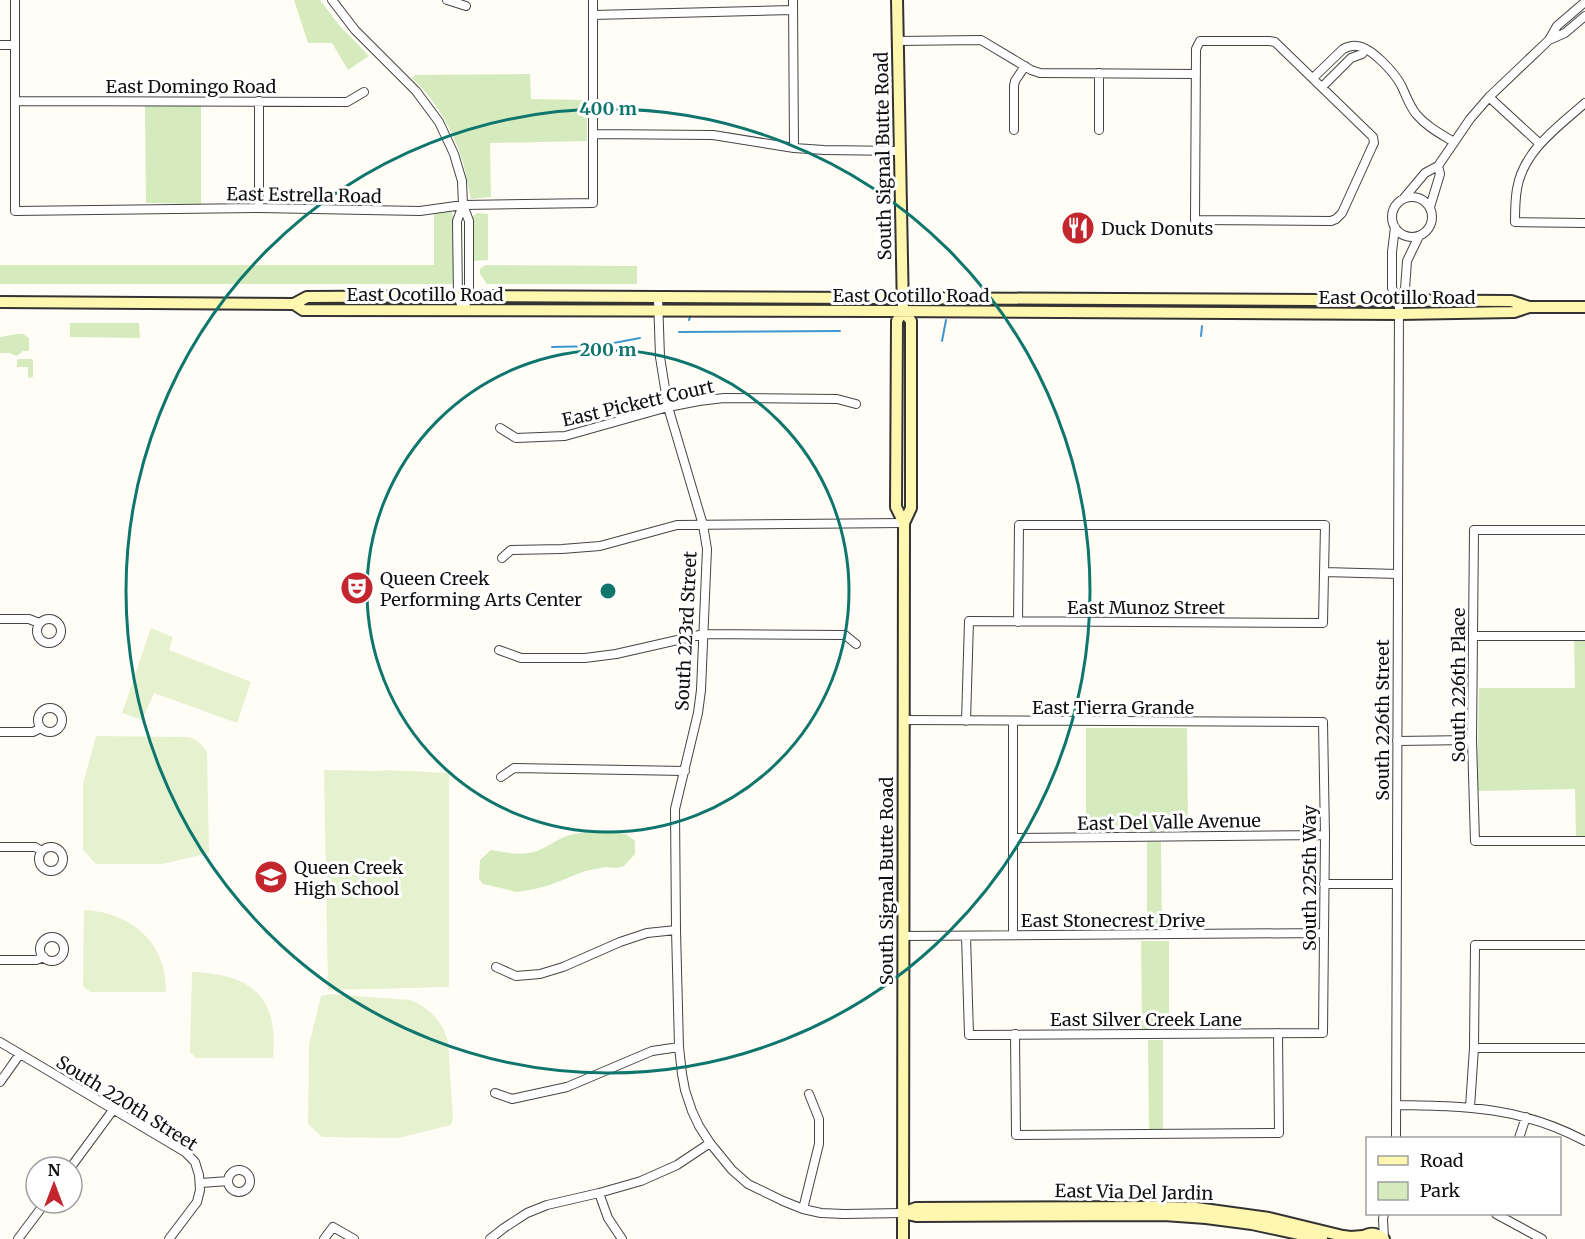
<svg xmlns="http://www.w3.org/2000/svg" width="1585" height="1239" font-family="Merriweather,serif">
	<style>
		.green { fill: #d5ebbd }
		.pitch { fill: #e6f2cf }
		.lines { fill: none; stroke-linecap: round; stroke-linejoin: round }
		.stream { stroke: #3f96cf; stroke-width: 2 }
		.street-casing { stroke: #444; stroke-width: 10 }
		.secondary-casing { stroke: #333; stroke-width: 14 }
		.street { stroke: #fff; stroke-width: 8 }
		.secondary { stroke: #fff6b0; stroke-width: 10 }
		.ring { fill: none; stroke: #0f766e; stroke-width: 3 }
		.labels { text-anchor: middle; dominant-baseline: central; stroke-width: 6; stroke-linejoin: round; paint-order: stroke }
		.street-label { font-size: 18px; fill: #111; stroke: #fff }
		.poi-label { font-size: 18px; fill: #111; stroke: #fff; text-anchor: start }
		.centre { fill: #0f766e; stroke: #fff; stroke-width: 3 }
		.ring-label { font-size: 18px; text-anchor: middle; font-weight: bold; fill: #0f766e; stroke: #fff; stroke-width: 6; stroke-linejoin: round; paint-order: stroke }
	</style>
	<rect width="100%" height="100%" fill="#fffdf5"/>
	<path class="green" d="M 294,0 L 320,0 L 339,25 L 369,56 L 348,70 L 332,43 L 308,43 Z
		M 530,74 L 531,99 L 587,100 L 587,141 L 490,143 L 491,197 L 471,199 C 468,186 466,174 463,162 C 453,131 436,100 412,78 L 415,75 Z
		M 201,105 L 201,204 L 146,203 L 145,106 Z
		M 451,212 L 454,217 L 453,284 L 0,284 L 0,265 L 434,265 L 434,214 Z
		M 478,213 L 488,214 L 488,260 L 471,261 L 471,217 Z
		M 485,265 L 637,266 L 637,284 L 487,284 L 480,274 L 480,269 Z
		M 70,323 L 139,323 L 140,338 L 70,337 Z
		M 17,334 L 23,334 L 29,338 L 29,351 L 23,351 L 17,356 L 10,353 L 0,353 L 0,337 Z
		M 19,359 L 32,359 L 33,361 L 33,377 L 28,378 L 28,367 L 17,367 L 17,360 Z
		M 1574,641 L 1585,641 L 1585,836 L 1576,836 L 1575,789 L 1477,791 L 1479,688 L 1575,688 Z
		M 1086,728 L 1187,728 L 1188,831 L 1086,831 Z
		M 598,831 L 626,834 L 635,841 L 635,854 L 624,866 L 617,868 L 606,867 L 585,871 L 550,885 L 535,889 L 517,892 L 483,884 L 479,879 L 480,860 L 491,850 C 504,852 516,855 529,853 C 541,851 550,844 560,839 C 572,833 585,832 598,831 Z
		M 1147,842 L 1161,842 L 1162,931 L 1147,930 Z
		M 1141,941 L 1169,941 L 1169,1030 L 1142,1030 Z
		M 1148,1040 L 1163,1040 L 1163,1129 L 1149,1129 Z"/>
	<path class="pitch" d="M 151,628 L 173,637 L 169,650 L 251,682 L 237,723 L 154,693 L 142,720 L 122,713 Z
		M 96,736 L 189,737 C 198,740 202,744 207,752 L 209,853 L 162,864 L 96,864 L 83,850 L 83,784 Z
		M 324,770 L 379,771 L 386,770 L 449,773 L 449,987 L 328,990 Z
		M 84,910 C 132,912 167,944 166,992 L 90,992 L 83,986 Z
		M 192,972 C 251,974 279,996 273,1058 L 196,1058 L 190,1052 Z
		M 329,994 L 410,1000 C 429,1007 442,1021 448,1041 L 453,1119 L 451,1125 L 398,1138 L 322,1137 L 308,1124 L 309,1045 L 321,996 Z"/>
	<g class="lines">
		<path class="stream" d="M 689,320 L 690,317
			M 679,332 L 840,331
			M 1201,336 L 1202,326
			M 942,341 L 946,320
			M 552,347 L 598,346 L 640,338"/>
		<g class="street-casing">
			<path id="street" d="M 15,0 L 15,211 L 259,208 L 420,211 L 463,205 L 593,203 L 593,0
				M 332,0 L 355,30 L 416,91 L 439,122 L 454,154 L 462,181 L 463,205 L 469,221 L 469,296 L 463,310
				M 447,0 L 466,6
				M 793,0 L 794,148
				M 593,15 L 793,10
				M 1549,40 L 1565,33 L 1585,16
				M 898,41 L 981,40 L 1031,70 L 1040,73 L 1196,74
				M 1200,41 L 1269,41 L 1275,42 L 1373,137 L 1374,143 L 1372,147 L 1342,213 L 1336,219 L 1331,221 L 1195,220 L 1196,49 Z
				M 0,45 L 15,45
				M 1313,78 L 1343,49 C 1347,47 1352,45 1357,46 C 1371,47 1394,72 1401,85 C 1406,95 1409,105 1416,114 C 1427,127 1441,134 1454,142
				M 1322,87 L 1351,58 L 1362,54 L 1365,50
				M 1489,97 L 1540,144
				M 15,101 L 347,102 L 364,92
				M 1585,103 C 1558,127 1523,151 1517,189 C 1515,200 1515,211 1515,222 L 1585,223
				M 1014,130 L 1014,86 L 1015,81 L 1025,66
				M 1099,130 L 1099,73
				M 593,134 L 713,135 L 794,148 L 824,150 L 900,151
				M1392 217a20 20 0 1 1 40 0a20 20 0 1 1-40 0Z
				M 1404,198 L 1425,173 L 1438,166 L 1470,119 L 1489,97 L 1549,40 L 1557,26 L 1585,2
				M 463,205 L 457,221 L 458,296 L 463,310
				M 1430,207 L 1440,174 L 1438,166
				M 259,208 L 259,101
				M 1395,227 L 1392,252 L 1392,288 L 1399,301
				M 658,298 L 660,357 L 668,407 L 703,525 L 707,549 L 701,690 L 698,713 L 675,809 L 676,930 L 679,1047 L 682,1074 L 685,1090 L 692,1111 L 699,1126 L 710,1143 L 732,1170 L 748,1184 L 783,1201 L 803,1209 L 821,1213 L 844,1214 L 903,1213
				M 500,428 L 516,438 L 565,436 L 668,407 L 699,401 L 724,398 L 837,399 L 856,404
				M 1585,530 L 1474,530 L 1472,740 L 1475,841 L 1585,841
				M 502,558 L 511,550 L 562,549 L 600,546 L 677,525 L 904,523
				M 1324,572 L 1398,574
				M37 631a12 12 0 1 1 24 0a12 12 0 1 1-24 0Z
				M 0,619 L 29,619 L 39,623
				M 1473,636 L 1585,636
				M 499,650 L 521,658 L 585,658 L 616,654 L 704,634 L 845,635 L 856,644
				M38 720a12 12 0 1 1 24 0a12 12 0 1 1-24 0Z
				M 903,720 L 1323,722 L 1325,835 L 1323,1033 L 969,1035 L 966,936
				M 966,721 L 969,621 C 1087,622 1205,623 1323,623 L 1325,525 L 1019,525 L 1018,622
				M 1013,722 L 1013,935
				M 0,732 L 33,732 L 41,728
				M 1397,741 L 1472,740
				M 501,777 L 514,768 L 685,771
				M 1013,838 L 1325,835
				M 0,847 L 35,847 L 42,851
				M39 859a12 12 0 1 1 24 0a12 12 0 1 1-24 0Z
				M 1324,884 L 1397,884
				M 903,936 L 1324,933
				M40 949a12 12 0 1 1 24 0a12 12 0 1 1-24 0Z
				M 0,960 L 36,960 L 44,957
				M 496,967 L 516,976 L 540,974 L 563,967 L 620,942 L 647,933 L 676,930
				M 1015,1034 L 1016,1135 L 1279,1133 L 1278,1033
				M 0,1042 L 185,1152 L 195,1162 L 199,1175 L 200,1190 L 197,1202 L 169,1239
				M 1474,1048 L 1585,1048
				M 0,1082 L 20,1054
				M 495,1093 L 512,1099 L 567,1087 L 652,1051 L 679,1047
				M 1397,1105 C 1467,1106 1521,1107 1585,1141
				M 1470,1107 L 1474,1048 L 1475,945 L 1585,945
				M 1396,1138 L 1399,301 L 1405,289 L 1407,261 L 1419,236
				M 1519,1138 L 1526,1117
				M 71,1167 L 113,1110
				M228 1181a11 11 0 1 1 22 0a11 11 0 1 1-22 0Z
				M 201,1183 L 228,1181
				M 599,1193 L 608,1218 L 622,1239
				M 803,1209 L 819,1144 L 819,1119 L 809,1094
				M 1496,1214 L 1542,1239
				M 18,1239 L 45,1203
				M 324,1239 L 333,1227 L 354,1239
				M 490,1239 L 504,1228 L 527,1213 L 547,1205 L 599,1193 L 641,1181 L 677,1165 L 710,1143
				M 1384,1239 L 1383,1219 L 1384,1214"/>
		</g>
		<g class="secondary-casing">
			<path id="secondary" d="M 897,0 L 903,311 L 897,321 L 896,507 L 904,523
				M 0,302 L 294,304 L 307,297 L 469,296 L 1511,301 L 1529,307
				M 294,304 L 303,310 L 887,311 L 1399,314 L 1514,312 L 1529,307 L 1585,307
				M 903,311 L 911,321 L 911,508 L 904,523 L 903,1239
				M 903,1213 L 916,1208 L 1156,1207 L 1196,1208 L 1269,1218 L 1343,1236 L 1351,1237 L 1363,1236
				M 903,1213 L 916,1216 L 1164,1215 L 1206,1218 L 1252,1224 L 1322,1239
				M 1360,1239 C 1368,1232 1376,1232 1384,1239"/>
		</g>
		<use href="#street" class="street"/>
		<use href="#secondary" class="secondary"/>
	</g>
	<g class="ring">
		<circle cx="608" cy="591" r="241"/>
		<circle cx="608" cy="591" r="482"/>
	</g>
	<defs>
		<g id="restaurant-disc" transform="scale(1.725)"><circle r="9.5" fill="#c4262e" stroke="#fff"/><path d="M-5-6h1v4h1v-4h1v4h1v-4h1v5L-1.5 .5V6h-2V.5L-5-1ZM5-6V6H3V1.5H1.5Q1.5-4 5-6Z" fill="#fff"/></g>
		<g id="theatre-disc" transform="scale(1.725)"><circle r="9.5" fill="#c4262e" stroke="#fff"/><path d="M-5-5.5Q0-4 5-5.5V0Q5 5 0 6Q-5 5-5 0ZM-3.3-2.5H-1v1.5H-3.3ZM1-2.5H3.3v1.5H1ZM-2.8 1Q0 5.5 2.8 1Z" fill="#fff"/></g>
		<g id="school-disc" transform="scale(1.725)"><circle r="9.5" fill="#c4262e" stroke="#fff"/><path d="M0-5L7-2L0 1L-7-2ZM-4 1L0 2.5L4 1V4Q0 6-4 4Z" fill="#fff"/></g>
	</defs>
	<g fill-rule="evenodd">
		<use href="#restaurant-disc" x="1078" y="228"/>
		<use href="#theatre-disc" x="357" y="588"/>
		<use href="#school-disc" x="271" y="877"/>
	</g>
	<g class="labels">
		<g class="street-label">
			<text x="191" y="86">East Domingo Road</text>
			<text transform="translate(883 156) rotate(-91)">South Signal Butte Road</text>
			<text transform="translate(304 195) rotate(1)">East Estrella Road</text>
			<text x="425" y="294">East Ocotillo Road</text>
			<text x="911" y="295">East Ocotillo Road</text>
			<text x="1397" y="297">East Ocotillo Road</text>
			<text transform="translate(638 403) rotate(-13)">East Pickett Court</text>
			<text x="1146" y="607">East Munoz Street</text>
			<text transform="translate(686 631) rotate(-87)">South 223rd Street</text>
			<text transform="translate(1458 685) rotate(-90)">South 226th Place</text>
			<text x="1113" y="707">East Tierra Grande</text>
			<text transform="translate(1382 720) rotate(-90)">South 226th Street</text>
			<text transform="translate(1169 822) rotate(-1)">East Del Valle Avenue</text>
			<text transform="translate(1309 878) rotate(-90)">South 225th Way</text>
			<text transform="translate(886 881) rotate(-90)">South Signal Butte Road</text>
			<text x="1113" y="920">East Stonecrest Drive</text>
			<text x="1146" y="1019">East Silver Creek Lane</text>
			<text transform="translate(127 1103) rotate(32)">South 220th Street</text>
			<text transform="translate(1134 1192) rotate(1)">East Via Del Jardin</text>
		</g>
		<g class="poi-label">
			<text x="1101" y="228">Duck Donuts</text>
			<text x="380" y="578">Queen Creek<tspan x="380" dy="21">Performing Arts Center</tspan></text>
			<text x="294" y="867">Queen Creek<tspan x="294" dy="21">High School</tspan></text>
		</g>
	</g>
	<circle cx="608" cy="591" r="9" class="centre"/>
	<g class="ring-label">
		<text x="608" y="115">400 m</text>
		<text x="608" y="356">200 m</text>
	</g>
	<rect x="1366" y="1137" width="195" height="78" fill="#ffffff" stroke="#a0a0a0" stroke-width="1.5"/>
	<rect x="1378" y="1156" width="30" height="9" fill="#fff6b0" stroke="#a0a0a0" stroke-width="1.5"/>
	<text x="1420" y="1167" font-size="18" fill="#111111">Road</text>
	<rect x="1378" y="1182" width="30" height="18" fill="#d5ebbd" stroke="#a0a0a0" stroke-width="1.5"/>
	<text x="1420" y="1197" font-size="18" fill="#111111">Park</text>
	<g transform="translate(54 1185)"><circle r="28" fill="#ffffff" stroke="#a0a0a0" stroke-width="1.5"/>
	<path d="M0-4.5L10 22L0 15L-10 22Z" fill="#c4262e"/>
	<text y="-9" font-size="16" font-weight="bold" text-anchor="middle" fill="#111111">N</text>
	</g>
</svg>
